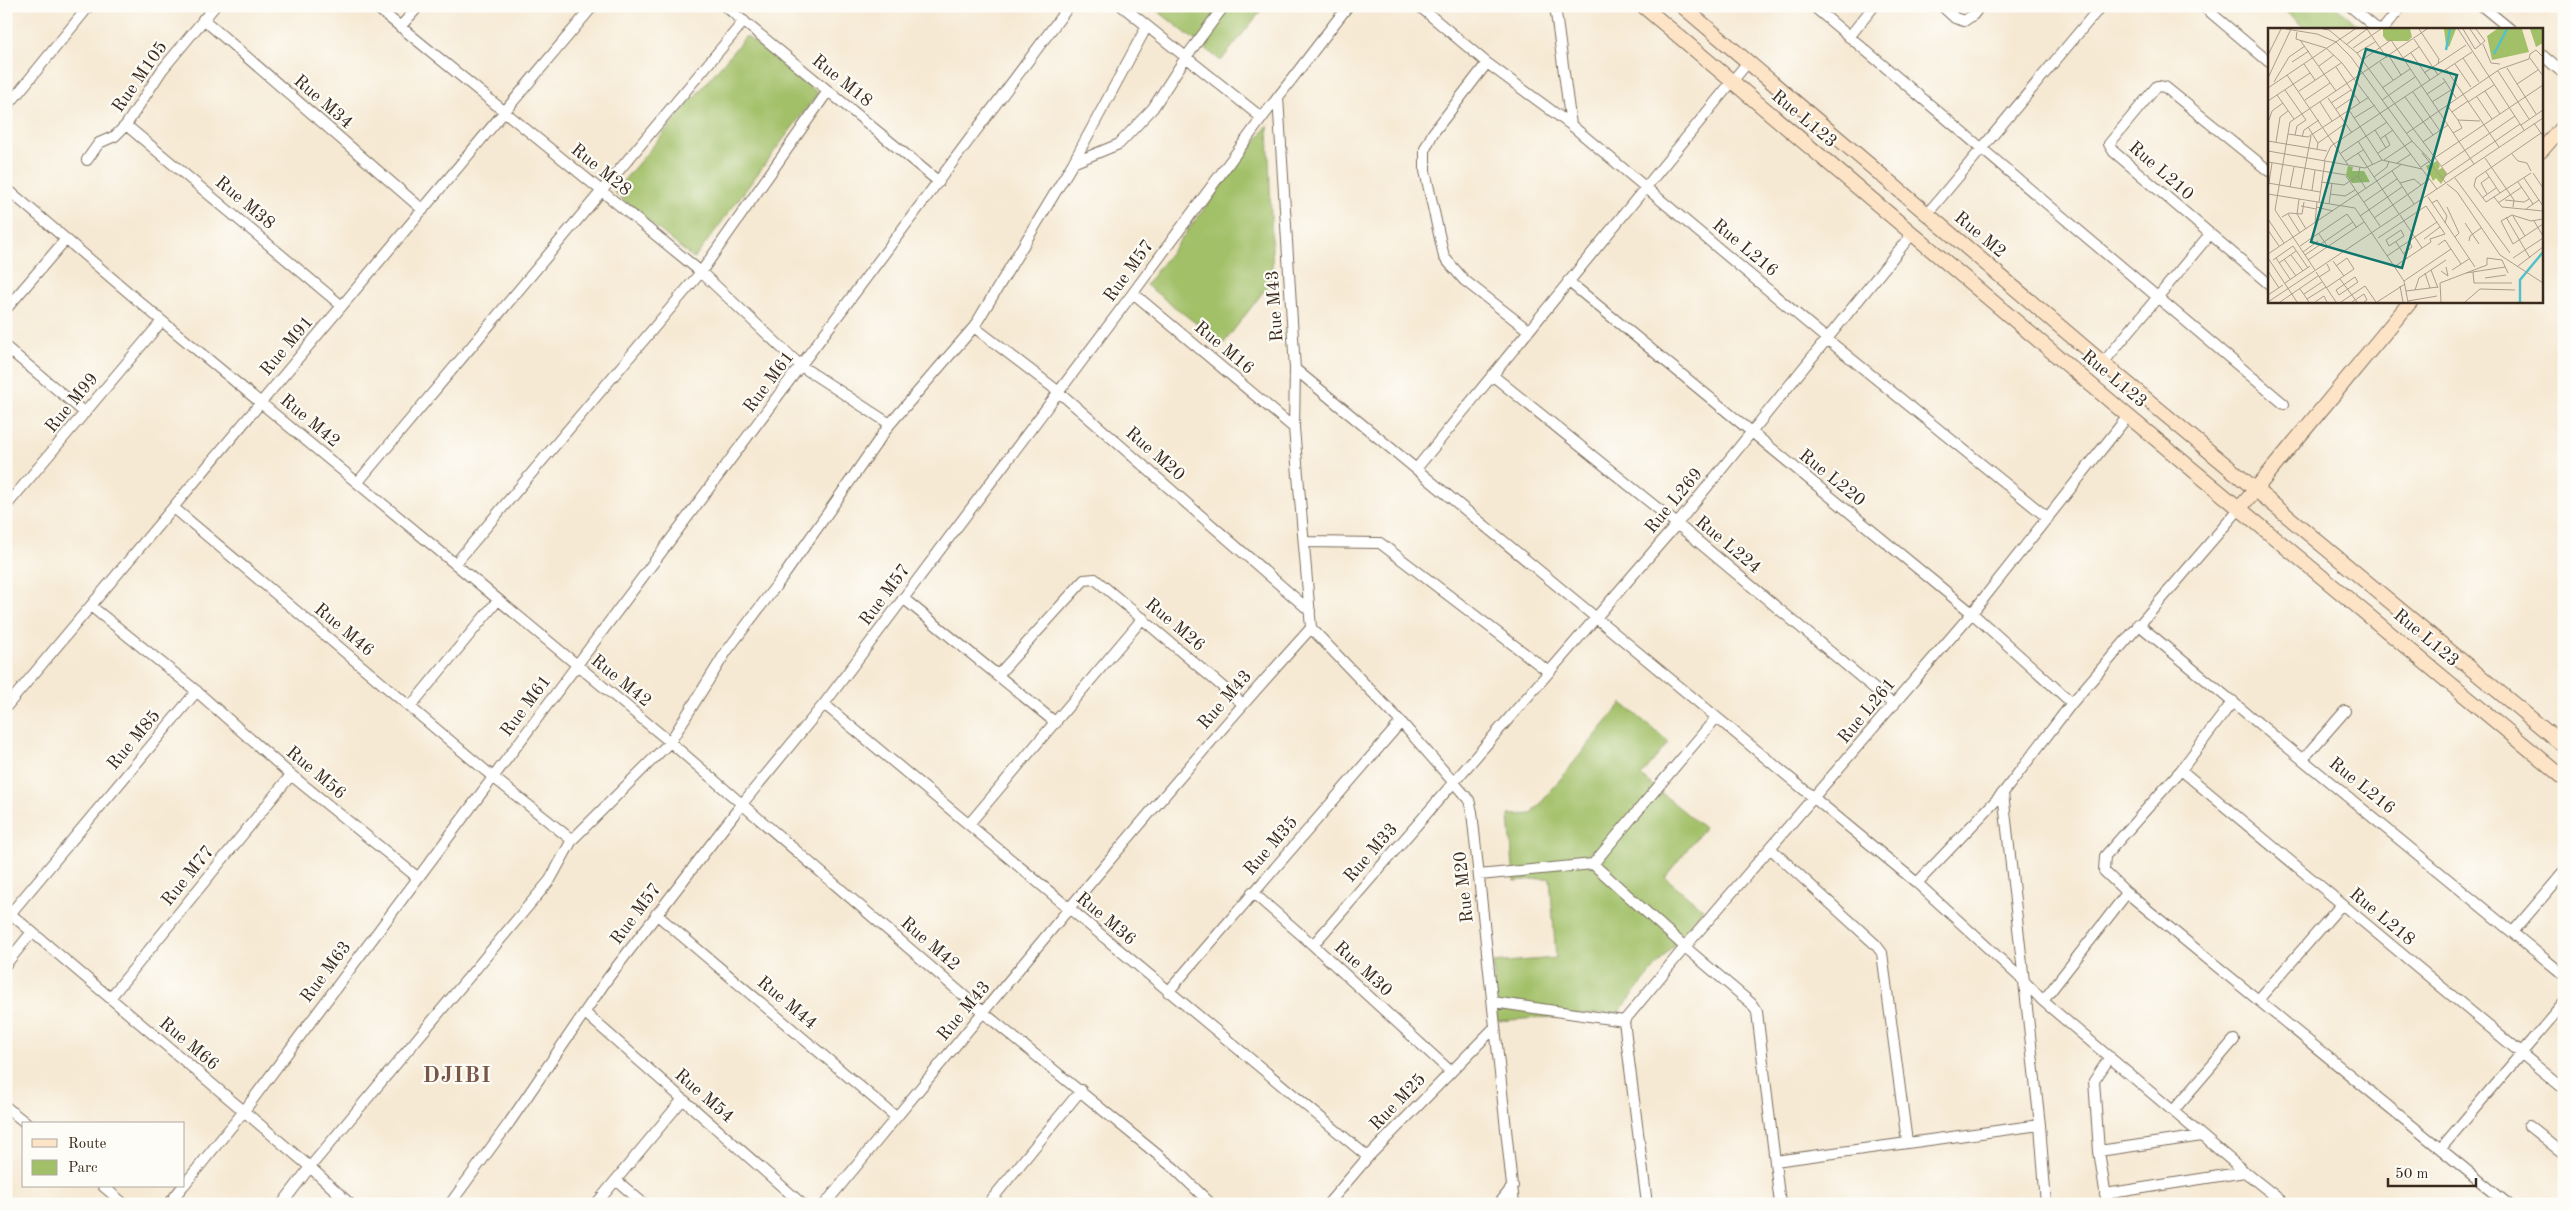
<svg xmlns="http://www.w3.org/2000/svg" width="2570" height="1210" font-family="'Old Standard TT',serif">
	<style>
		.green { fill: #a2c067; stroke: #6e7542 }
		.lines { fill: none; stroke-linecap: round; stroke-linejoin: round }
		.street-casing { stroke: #7c6d5d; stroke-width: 12 }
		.secondary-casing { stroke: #7c6d5d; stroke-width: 16 }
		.street { stroke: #fff; stroke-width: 10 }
		.secondary { stroke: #fee4c6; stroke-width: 14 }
		.labels { text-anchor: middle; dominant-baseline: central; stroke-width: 4.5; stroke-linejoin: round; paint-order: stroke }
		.street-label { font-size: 18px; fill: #3b2a1e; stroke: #fdfcf7 }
		.district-label { font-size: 22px; font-weight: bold; letter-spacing: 1px; fill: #785746; stroke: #fdfcf7 }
		.inset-river { fill: none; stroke: #53c1ca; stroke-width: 2.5 }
		.inset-road { fill: none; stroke: #ab9d8b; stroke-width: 1 }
		.view { fill: #0f766e; fill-opacity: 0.15; stroke: #0f766e; stroke-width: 2.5 }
		.inset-edge { fill: none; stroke: #3b2a1e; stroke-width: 2.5 }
	</style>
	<rect width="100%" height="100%" fill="#fdfcf7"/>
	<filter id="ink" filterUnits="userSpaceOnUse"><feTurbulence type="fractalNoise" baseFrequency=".02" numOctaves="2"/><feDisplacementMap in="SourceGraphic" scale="10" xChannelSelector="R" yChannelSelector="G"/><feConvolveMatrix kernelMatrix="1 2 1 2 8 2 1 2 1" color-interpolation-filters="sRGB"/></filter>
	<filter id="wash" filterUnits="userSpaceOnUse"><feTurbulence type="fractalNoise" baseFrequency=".0096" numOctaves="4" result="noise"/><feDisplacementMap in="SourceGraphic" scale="20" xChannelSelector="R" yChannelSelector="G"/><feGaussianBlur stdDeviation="1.12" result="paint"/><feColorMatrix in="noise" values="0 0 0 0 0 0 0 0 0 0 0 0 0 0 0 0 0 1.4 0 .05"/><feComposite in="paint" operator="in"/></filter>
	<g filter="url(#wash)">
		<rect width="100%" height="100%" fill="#f6e9d3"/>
		<path class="green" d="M 1155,6 L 1265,6 L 1221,61 L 1154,8 Z
			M 2289,6 L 2336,6 L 2361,28 L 2306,29 L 2285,11 Z
			M 746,36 L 818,93 L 694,259 L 614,192 Z
			M 1268,125 L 1273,279 L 1223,344 L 1146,285 Z
			M 1622,703 L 1669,742 L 1641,776 L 1704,828 L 1665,877 L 1703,909 L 1619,1012 L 1497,1021 L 1493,963 L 1556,958 L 1550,878 L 1514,881 L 1509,815 L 1532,814 Z"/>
	</g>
	<g filter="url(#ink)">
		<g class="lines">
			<g class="street-casing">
				<path id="street" d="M 375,6 L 701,272 L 801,366 L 890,424
					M 725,6 L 939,182
					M 1122,6 L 1262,118
					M 1419,6 L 1487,63 L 1571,125 L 1828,340 L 2048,518
					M 1555,6 L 1571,125
					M 1813,6 L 2284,404
					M 1942,6 L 1955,18 L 1964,21 L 1973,15 L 1980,6
					M 2203,6 L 2269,62
					M 2350,6 L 2377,29
					M 2482,6 L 2510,29
					M 203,19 L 423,210
					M 400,27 L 419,6
					M 2383,29 L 2402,6
					M 1849,37 L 1874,6
					M 2541,54 L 2564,74
					M 1487,63 L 1433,133 L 1425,149 L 1425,171 L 1444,257 L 1464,280 L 1528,330
					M 6,108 L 89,6
					M 126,125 L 342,306
					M 87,160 L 99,143 L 115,136 L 126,125 L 162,70 L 215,6
					M 1073,163 L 1119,144 L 1153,108 L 1186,57 L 1224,6
					M 2269,171 L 2165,87 L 2157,86 L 2109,144 L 2114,152 L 2269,284
					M 6,188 L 162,321 L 670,742 L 984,1013 L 1175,1169 L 1211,1204
					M 1927,214 L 2101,6
					M 1568,281 L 1972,613 L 2072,703
					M 1133,293 L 1294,428
					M 6,309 L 66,239
					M 974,327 L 1059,392 L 1310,611
					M 6,347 L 85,413
					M 2103,363 L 2210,234
					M 1295,369 L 1917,883 L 2023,980 L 2043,1001 L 2245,1172 L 2285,1204
					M 1492,375 L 1677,524 L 1894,705
					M 1416,469 L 1748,62
					M 358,482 L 744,21
					M 6,506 L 162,321
					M 174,508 L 493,777 L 572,840
					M 1305,542 L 1380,543 L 1549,672
					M 455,564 L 701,272 L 828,91
					M 903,598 L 1056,723
					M 92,607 L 194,689 L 291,775 L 417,877
					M 2138,624 L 2564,975
					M 1311,628 L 1401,722 L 1469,800 L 1472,812 L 1514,1204
					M 997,676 L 1084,580 L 1095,579 L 1243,704
					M 2233,701 L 2181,770 L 2105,856 L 2104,871 L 2127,893 L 2508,1204
					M 824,704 L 1368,1157
					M 6,707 L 593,6
					M 410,707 L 498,600
					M 2303,759 L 2345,711
					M 2181,770 L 2564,1089
					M 969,824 L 1143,618
					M 1771,849 L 1876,945 L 1882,953 L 1907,1142
					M 1593,864 L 1716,718
					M 1479,875 L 1593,864 L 1685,947 L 1751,1003 L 1757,1012 L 1780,1204
					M 1917,883 L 2003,793
					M 1252,892 L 1313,945 L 1450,1071
					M 6,910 L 310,1167 L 350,1204
					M 10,914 L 197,691
					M 656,914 L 896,1117
					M 2513,932 L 2564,872
					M 1313,945 L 1677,524 L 1912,234
					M 6,964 L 32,932
					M 1168,992 L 1401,722
					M 110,998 L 291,775
					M 2258,1000 L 2342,904
					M 2043,1001 L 2127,893
					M 1493,1002 L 1624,1021
					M 585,1013 L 802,1204
					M 1624,1021 L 1685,947 L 1972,613 L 2128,416
					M 1624,1021 L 1647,1204
					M 6,1107 L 27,1124
					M 2173,1111 L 2234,1040
					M 2529,1126 L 2564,1154
					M 2442,1147 L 2564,1003
					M 2099,1151 L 2202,1136
					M 1775,1161 L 2040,1125
					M 616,1180 L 644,1204
					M 184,1185 L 244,1111 L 1069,6
					M 103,1186 L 124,1204
					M 2105,1194 L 2245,1172
					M 169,1204 L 183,1186
					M 282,1204 L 310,1167 L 550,880 L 572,840 L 670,742 L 726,652 L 785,574 L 890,424 L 974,327 L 1073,163 L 1147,26
					M 450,1204 L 509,1123 L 608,978 L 742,804 L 824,704 L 1133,293 L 1262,118 L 1348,6
					M 596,1204 L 683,1099
					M 825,1204 C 985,1010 1143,815 1311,628 L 1294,428 L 1295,369 L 1278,97
					M 988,1204 L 1081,1090
					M 1328,1204 L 1368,1157 L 1495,1027
					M 1499,1204 L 1513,1186
					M 2046,1204 L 2040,1125 L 2003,793 L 2072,703 L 2240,508
					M 2107,1204 L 2099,1151 L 2094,1081 L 2110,1057"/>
			</g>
			<g class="secondary-casing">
				<path id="secondary" d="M 1643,6 L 2128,416 L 2564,778
					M 1682,6 L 2103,363 L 2564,746
					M 2541,151 L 2564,125
					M 2240,508 L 2411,301"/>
			</g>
			<use href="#street" class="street"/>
			<use href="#secondary" class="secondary"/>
		</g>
	</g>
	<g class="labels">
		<g class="street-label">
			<text transform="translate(140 77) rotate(-55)">Rue M105</text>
			<text transform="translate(842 81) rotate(39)">Rue M18</text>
			<text transform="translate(323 102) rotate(41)">Rue M34</text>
			<text transform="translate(1804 119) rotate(40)">Rue L123</text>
			<text transform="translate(601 170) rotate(39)">Rue M28</text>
			<text transform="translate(2161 171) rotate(41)">Rue L210</text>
			<text transform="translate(245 203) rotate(40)">Rue M38</text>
			<text transform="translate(1980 235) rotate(40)">Rue M2</text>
			<text transform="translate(1745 248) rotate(40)">Rue L216</text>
			<text transform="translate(1129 271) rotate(-54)">Rue M57</text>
			<text transform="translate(1275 306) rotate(-94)">Rue M43</text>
			<text transform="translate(287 346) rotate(-50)">Rue M91</text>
			<text transform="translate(1224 348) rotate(40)">Rue M16</text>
			<text transform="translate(2114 379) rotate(40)">Rue L123</text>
			<text transform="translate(769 382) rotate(-53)">Rue M61</text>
			<text transform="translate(72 403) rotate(-50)">Rue M99</text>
			<text transform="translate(310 421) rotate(40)">Rue M42</text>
			<text transform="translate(1155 454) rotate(41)">Rue M20</text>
			<text transform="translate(1832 478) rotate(39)">Rue L220</text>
			<text transform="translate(1674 501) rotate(-50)">Rue L269</text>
			<text transform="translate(1728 545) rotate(40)">Rue L224</text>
			<text transform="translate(885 595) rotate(-53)">Rue M57</text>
			<text transform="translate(1175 625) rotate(40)">Rue M26</text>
			<text transform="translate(344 630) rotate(40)">Rue M46</text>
			<text transform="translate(2426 638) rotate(40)">Rue L123</text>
			<text transform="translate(621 681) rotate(39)">Rue M42</text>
			<text transform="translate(1225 700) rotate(-49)">Rue M43</text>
			<text transform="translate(526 706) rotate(-53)">Rue M61</text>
			<text transform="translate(1867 711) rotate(-50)">Rue L261</text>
			<text transform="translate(134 740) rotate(-50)">Rue M85</text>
			<text transform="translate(316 773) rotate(40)">Rue M56</text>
			<text transform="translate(2362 786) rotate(39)">Rue L216</text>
			<text transform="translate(1271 846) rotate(-49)">Rue M35</text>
			<text transform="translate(1371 853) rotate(-49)">Rue M33</text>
			<text transform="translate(188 876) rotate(-51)">Rue M77</text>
			<text transform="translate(1464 887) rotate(-96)">Rue M20</text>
			<text transform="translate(636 914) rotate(-53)">Rue M57</text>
			<text transform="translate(2382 917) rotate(40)">Rue L218</text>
			<text transform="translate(1106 919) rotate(40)">Rue M36</text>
			<text transform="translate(930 944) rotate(41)">Rue M42</text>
			<text transform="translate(1363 969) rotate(43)">Rue M30</text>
			<text transform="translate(326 972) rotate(-53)">Rue M63</text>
			<text transform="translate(787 1003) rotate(40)">Rue M44</text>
			<text transform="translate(964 1011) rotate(-50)">Rue M43</text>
			<text transform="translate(189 1044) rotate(40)">Rue M66</text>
			<text transform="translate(704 1096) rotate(41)">Rue M54</text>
			<text transform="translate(1398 1102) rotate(-46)">Rue M25</text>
		</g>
		<g class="district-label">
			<text x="457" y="1076">DJIBI</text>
		</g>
	</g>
	<g transform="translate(2268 28)">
		<rect width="275" height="275" fill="#f6e9d3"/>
		<path d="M 142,1 L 144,9 L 140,13 L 119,13 L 115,8 L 115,1 ZM 176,1 L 188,1 L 181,19 L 178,17 ZM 229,1 L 254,1 L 261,24 L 224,32 L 219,8 ZM 262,1 L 275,1 L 275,15 L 268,19 ZM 169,133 L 172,138 L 170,142 L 174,140 L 179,146 L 173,156 L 168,150 L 165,153 L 158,138 ZM 80,138 L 85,139 L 84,143 L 96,143 L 102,154 L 84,155 L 78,147 Z" fill="#a2c067"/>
		<path class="inset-river" d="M 178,22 L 182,1M 226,26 L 239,1M 252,274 L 252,252 L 275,224"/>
		<path class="inset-road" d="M 18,1 L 49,6 L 68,14 L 83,29 L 144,113 L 163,133M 55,1 L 61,2 L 89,25 L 179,146M 99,1 L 119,30M 151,1 L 171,31 L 170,36M 190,1 L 256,102M 195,1 L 207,21 L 217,13 L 208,1M 202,1 L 213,17M 29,4 L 28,11 L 58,20 L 74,35 L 169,161M 146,11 L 170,47M 32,12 L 68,63M 79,16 L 99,1M 215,16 L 223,35 L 232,36M 85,20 L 113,1M 89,25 L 107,14M 143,25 L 162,52M 0,27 L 13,1M 121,28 L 133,47M 135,30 L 151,19M 195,30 L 211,54M 262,30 L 275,48M 94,32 L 123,12 L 206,136M 24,34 L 41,23M 112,34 L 125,52M 36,36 L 47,52M 187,36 L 203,59M 51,38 L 66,27M 68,39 L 92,75M 239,40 L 268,86M 178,41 L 231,119M 230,43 L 261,91M 156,45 L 198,17M 19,47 L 80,137M 0,50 L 23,1M 175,50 L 188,70M 6,54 L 21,29 L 37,18M 249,56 L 270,42M 0,60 L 87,1M 114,60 L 142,41M 17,62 L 38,92 L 29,98 L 27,107M 31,63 L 73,35M 217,63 L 232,86M 145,64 L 172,103M 159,66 L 177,54M 9,67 L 26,91M 137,69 L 165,107M 209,69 L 224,91M 60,70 L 84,105M 37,72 L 62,55M 114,72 L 147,49M 0,73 L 42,45M 52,74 L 64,93M 164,74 L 183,62M 200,74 L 226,57M 63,75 L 83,62M 179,77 L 184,84 L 200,73M 68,81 L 87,68M 81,82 L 114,132 L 154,141M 184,84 L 190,92 L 212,93M 86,90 L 107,77M 1,92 L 4,83 L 15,75M 266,95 L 275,108M 253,97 L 275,82M 40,99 L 50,115M 107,102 L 118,120M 139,105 L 232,41 L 261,31 L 262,26 L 268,22 L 275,29M 185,105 L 194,100 L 190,92M 20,106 L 40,109 L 101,69M 34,109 L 36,102 L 51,92M 112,111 L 125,102M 0,113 L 59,123M 90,113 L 105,137M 8,114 L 12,89 L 20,83M 155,114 L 180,97M 49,121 L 50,115 L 78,95M 0,123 L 97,140 L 114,132M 73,125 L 119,94M 90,125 L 131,186M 110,125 L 122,117 L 117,107M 154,125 L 178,155M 244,126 L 250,133 L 259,135 L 263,143M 217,130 L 246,172 L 245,179M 116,132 L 144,113M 56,133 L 63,118 L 204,24M 78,133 L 95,122M 0,134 L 78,147M 129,135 L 143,126M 174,138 L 247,88M 153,139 L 275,57M 124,143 L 146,176M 218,144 L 232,165M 263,145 L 218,174 L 206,158 L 208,150 L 273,105M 265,145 L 275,160M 78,148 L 112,198M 90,148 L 98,161M 106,149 L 119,139 L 121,133M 174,150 L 252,96M 187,150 L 242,225M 256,150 L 275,178M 53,154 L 76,157 L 90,148 L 92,139M 250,154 L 265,176M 0,155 L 52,164M 132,155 L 146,151 L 153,157M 179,156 L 189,164 L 232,227 L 275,255M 22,159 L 26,139M 0,161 L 4,135M 33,161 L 43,108M 44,162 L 47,142M 0,166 L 87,180 L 136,253 L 140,274M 62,166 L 77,168 L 87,162M 219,166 L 213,155 L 221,149M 160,169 L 207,239M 226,169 L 234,179 L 275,183M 214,170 L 228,160M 31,171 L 29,186 L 38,201M 237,172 L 256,174 L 261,171M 51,174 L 57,133M 96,174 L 129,151M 164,175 L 169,172 L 179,188 L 177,195M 230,175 L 254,159M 61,176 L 64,155M 33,178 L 48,181M 48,179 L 65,183M 179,179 L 191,205 L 187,209M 258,181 L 271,172M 20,186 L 32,205M 132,187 L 154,220M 92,188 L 134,159M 245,188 L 257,208M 14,189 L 21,185 L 34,186 L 36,174M 238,189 L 262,230M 106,190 L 162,151M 0,191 L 16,215M 275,191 L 263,193 L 244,187 L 233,193 L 245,216 L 275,196M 266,193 L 275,208M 47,195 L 49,174M 197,195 L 211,216M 0,202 L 11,218M 133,202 L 136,208 L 121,218 L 118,212 ZM 51,206 L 60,219M 110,210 L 158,178 L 177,206 L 162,211 L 163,214 L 126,239M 156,211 L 172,199M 201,213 L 202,208 L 213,200M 128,214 L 139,231M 170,217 L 177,212 L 183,221M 32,218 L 79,186 L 89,200M 35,224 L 50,213M 136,225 L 144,219 L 141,213M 0,226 L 134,136M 23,227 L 35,243M 37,227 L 85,194M 119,228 L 169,194M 0,230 L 29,274M 8,230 L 22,251M 245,230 L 275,210M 16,231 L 28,248M 5,232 L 25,218 L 40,240M 40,232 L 96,194M 65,233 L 76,248M 11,235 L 28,223M 250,238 L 275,219M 47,242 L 7,182 L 22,94 L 159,1M 163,242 L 170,260M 184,242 L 201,231M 0,243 L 11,260M 173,243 L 180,248 L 178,239M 48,244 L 68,274M 205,244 L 206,255 L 244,255M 157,245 L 162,260M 198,245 L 237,239M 51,249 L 62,242 L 59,236M 87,249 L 90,254 L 71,267 L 68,262 ZM 217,250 L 238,247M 72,251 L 89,274M 136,253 L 183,221 L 193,236M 17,255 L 42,238M 132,258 L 135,274M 58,260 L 86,241 L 79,230 L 68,238M 32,261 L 41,274M 147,262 L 151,250 L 178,232M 138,263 L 170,259M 36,266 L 54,254M 0,267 L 15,257M 39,271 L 58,259M 140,273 L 169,268M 0,274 L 275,90M 12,274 L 50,248M 47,274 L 56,268 L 59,274M 73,274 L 97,258 L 108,274M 84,274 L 96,266 L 99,272 L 96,274M 109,274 L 137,256M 173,274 L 172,255 L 219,237 L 219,230 L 234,232 L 240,245M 197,274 L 212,261 L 247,262"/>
		<path class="view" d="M 98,21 L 189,47 L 134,240 L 43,214 Z"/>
		<rect width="275" height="275" class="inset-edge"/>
	</g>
	<rect width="2570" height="1210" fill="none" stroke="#fdfcf7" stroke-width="25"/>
	<rect x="22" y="1122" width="162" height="65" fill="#fdfcf7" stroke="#afa8a0"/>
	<rect x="32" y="1139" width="25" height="8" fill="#fee4c6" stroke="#afa8a0"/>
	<text x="68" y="1148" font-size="15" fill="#3b2a1e">Route</text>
	<rect x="32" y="1160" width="25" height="15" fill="#a2c067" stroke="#afa8a0"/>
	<text x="68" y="1172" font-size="15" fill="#3b2a1e">Parc</text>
	<path d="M2388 1178v8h88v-8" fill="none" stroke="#3b2a1e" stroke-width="2.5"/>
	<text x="2395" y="1178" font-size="15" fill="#3b2a1e" stroke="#fdfcf7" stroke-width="4" paint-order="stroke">50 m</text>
</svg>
